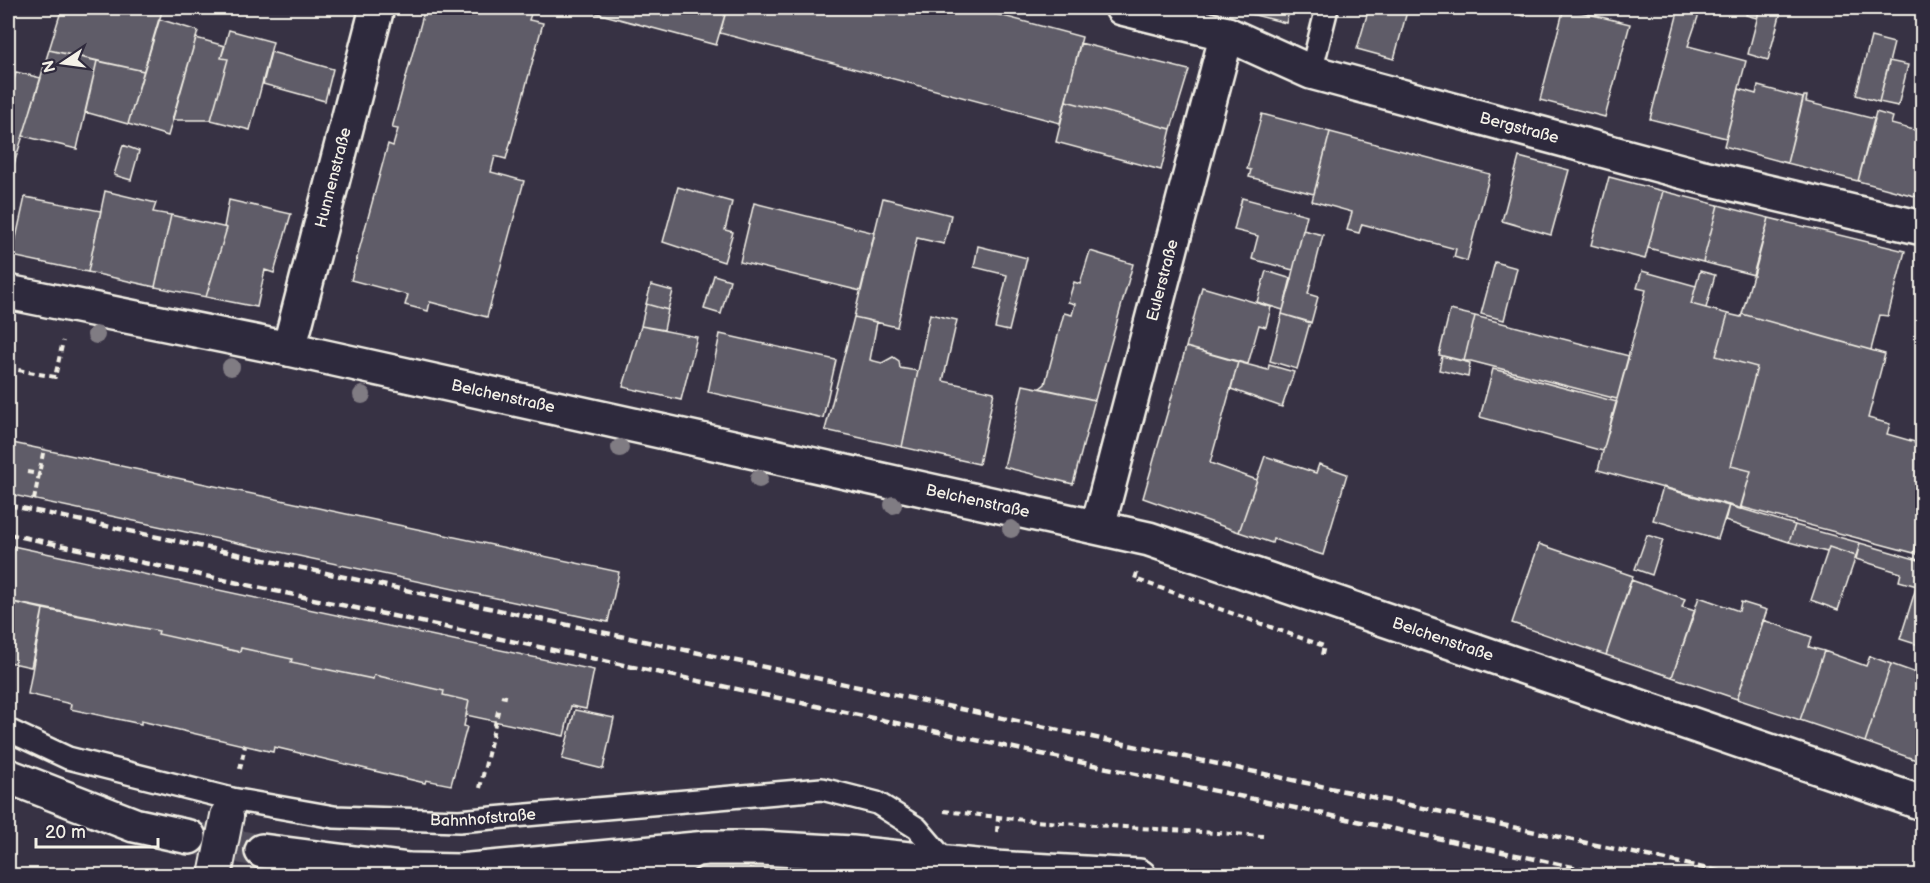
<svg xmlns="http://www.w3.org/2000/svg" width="1930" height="883" font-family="'Balsamiq Sans',sans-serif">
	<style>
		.building { fill: #5f5c67; stroke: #f4f1e8; stroke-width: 1.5 }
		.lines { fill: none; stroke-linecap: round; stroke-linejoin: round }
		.secondary-tunnel { stroke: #534f5d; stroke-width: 33; stroke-dasharray: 33 16; stroke-linecap: butt }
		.service-casing { stroke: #f4f1e8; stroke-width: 26 }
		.pedestrian-casing { stroke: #f4f1e8; stroke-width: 36 }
		.minor-casing { stroke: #f4f1e8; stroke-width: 38 }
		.secondary-casing { stroke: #f4f1e8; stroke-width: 38 }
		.path { stroke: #f4f1e8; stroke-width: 4; stroke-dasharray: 6 4.5; stroke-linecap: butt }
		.service { stroke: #2f2a3d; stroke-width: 21 }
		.pedestrian { stroke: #2f2a3d; stroke-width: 32 }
		.minor { stroke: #2f2a3d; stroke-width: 33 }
		.secondary { stroke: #2f2a3d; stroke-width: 33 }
		.rail { stroke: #f4f1e8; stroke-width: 4.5; stroke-dasharray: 9 4.5; stroke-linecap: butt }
		.tree { fill: #807b83 }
		.labels { text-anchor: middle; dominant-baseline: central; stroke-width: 5; stroke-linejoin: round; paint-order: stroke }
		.street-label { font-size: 16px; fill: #f4f1e8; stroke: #2f2a3d }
	</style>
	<rect width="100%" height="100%" fill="#373244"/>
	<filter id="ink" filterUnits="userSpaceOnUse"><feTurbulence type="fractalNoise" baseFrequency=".0167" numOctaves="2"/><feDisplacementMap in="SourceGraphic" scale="12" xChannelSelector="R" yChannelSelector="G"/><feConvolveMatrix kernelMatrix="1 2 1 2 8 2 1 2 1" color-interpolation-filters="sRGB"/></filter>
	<g filter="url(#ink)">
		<path class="building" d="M 62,8 L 163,8 L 144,71 L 49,50 Z
			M 332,8 L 351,8 L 350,12 Z
			M 425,8 L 533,8 L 529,20 L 543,23 L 506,159 L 495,156 L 491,172 L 524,181 L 487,317 L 430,302 L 428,311 L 405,305 L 408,295 L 351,280 L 388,144 L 393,146 L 398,129 L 392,128 Z
			M 578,8 L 727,8 L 716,45 Z
			M 727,8 L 973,8 L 1082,37 L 1060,123 L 720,33 Z
			M 1228,8 L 1290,8 L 1286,23 Z
			M 1369,8 L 1408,8 L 1394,59 L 1357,49 Z
			M 1495,8 L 1528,8 L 1525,16 Z
			M 1564,8 L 1630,24 L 1605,117 L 1540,100 Z
			M 1679,8 L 1701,8 L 1688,46 L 1746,61 L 1726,138 L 1650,119 Z
			M 1748,8 L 1760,8 L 1757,18 L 1746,15 Z
			M 1760,8 L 1782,8 L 1768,60 L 1748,54 Z
			M 159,19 L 198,31 L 168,136 L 128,124 Z
			M 229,30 L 273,42 L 250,130 L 211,120 L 228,59 L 221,58 Z
			M 1871,37 L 1894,43 L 1879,102 L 1856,95 Z
			M 196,38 L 225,46 L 221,58 L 228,59 L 211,120 L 172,120 Z
			M 1080,43 L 1189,70 L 1171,129 L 1066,101 Z
			M 49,50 L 97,61 L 77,149 L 23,136 Z
			M 271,52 L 333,69 L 325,101 L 263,84 Z
			M 97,61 L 144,71 L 128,124 L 85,112 Z
			M 1889,61 L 1908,65 L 1898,106 L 1879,102 Z
			M 16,72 L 41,78 L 14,164 L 8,163 L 8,102 Z
			M 1758,86 L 1803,98 L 1787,163 L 1724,146 L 1739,89 L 1756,94 Z
			M 1804,96 L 1807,96 L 1806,102 L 1875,119 L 1858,181 L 1787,163 Z
			M 1066,101 L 1171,129 L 1161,170 L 1056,142 Z
			M 1876,112 L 1893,117 L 1891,124 L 1922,132 L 1922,198 L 1858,181 Z
			M 1262,114 L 1330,132 L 1314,194 L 1249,177 L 1251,170 L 1247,169 Z
			M 1330,132 L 1490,174 L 1467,261 L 1454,257 L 1456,249 L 1362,224 L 1359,233 L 1347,230 L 1352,212 L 1312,201 Z
			M 123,145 L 139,151 L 131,180 L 114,175 Z
			M 1519,157 L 1569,170 L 1551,235 L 1502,221 Z
			M 1609,177 L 1663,191 L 1645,259 L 1591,245 Z
			M 678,187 L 732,202 L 725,230 L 733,232 L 724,262 L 663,242 Z
			M 105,191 L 156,203 L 153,212 L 171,215 L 155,287 L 88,272 Z
			M 1663,191 L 1718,205 L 1703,262 L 1648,248 Z
			M 25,197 L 101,211 L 88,272 L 12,256 Z
			M 883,198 L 951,215 L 944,244 L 917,238 L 897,327 L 854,317 Z
			M 1242,198 L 1307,215 L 1293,270 L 1252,259 L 1258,236 L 1234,230 Z
			M 229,200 L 291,214 L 274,273 L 265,270 L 257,307 L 206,297 L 227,228 L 224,227 Z
			M 754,203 L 875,233 L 861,291 L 740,262 Z
			M 1718,205 L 1769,218 L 1754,275 L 1703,262 Z
			M 171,215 L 227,228 L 206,297 L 155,287 Z
			M 1769,218 L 1905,251 L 1888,316 L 1880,315 L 1871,350 L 1742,314 Z
			M 1303,230 L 1323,235 L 1308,294 L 1318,297 L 1311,323 L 1282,314 Z
			M 978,246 L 1027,258 L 1009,331 L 995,328 L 1007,275 L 974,267 Z
			M 1090,251 L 1133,264 L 1095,400 L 1040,388 L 1045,384 L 1064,313 L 1072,315 L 1075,304 L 1068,302 L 1074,282 L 1080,284 Z
			M 1495,262 L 1517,268 L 1504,320 L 1481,314 Z
			M 1266,271 L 1292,279 L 1283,310 L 1257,302 Z
			M 1642,271 L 1696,286 L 1691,304 L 1728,314 L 1716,356 L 1757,367 L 1731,466 L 1751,471 L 1740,509 L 1598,470 L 1646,290 L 1637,288 Z
			M 1700,271 L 1715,275 L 1706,308 L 1691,304 Z
			M 714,275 L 730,280 L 721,314 L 704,309 Z
			M 651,285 L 673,291 L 668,310 L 646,304 Z
			M 1202,287 L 1271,307 L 1266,327 L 1259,325 L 1248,364 L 1186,347 Z
			M 646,304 L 668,310 L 664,330 L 641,326 Z
			M 1450,310 L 1475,316 L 1464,361 L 1439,355 Z
			M 930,314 L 957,320 L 943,381 L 994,392 L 979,464 L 902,447 Z
			M 1282,314 L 1310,322 L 1297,369 L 1270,361 Z
			M 1728,314 L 1741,317 L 1742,314 L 1885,354 L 1868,418 L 1890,424 L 1887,434 L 1922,444 L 1922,525 L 1914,553 L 1741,507 L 1751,471 L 1731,466 L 1757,367 L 1716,356 Z
			M 1475,316 L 1629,356 L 1617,399 L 1471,361 L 1464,361 Z
			M 854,317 L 877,322 L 870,360 L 882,363 L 893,357 L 899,361 L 900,368 L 918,371 L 902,447 L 825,430 Z
			M 641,326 L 697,337 L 681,400 L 623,387 Z
			M 720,334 L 836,360 L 823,418 L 708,392 Z
			M 1186,347 L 1238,362 L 1210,463 L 1257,480 L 1239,532 L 1143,498 Z
			M 1442,356 L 1470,363 L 1468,377 L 1439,370 Z
			M 1238,362 L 1268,370 L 1269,365 L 1294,372 L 1282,407 L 1231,389 Z
			M 1493,369 L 1617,402 L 1603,451 L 1480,417 Z
			M 1023,385 L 1095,400 L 1073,484 L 1004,467 Z
			M 8,442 L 619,572 L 608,622 L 8,494 Z
			M 1265,456 L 1316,473 L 1319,464 L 1347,474 L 1323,555 L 1273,539 L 1272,543 L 1239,532 Z
			M 1663,487 L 1729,505 L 1718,539 L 1653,520 Z
			M 1729,505 L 1795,525 L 1789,542 L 1725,521 Z
			M 1795,525 L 1860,543 L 1856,556 L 1829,547 L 1827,552 L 1789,542 Z
			M 1922,525 L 1922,556 L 1914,553 Z
			M 1647,535 L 1663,540 L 1652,575 L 1635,569 Z
			M 1860,543 L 1922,561 L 1917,586 L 1899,581 L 1901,573 L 1856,559 Z
			M 1539,544 L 1633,576 L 1606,655 L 1512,623 Z
			M 8,545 L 594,670 L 586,709 L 571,706 L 564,736 L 466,715 L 469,701 L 443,695 L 444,691 L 374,675 L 373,679 L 291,662 L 292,659 L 264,653 L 241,648 L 240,652 L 158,634 L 159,631 L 8,601 Z
			M 1829,547 L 1856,556 L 1838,610 L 1811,600 Z
			M 1922,569 L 1922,646 L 1900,639 Z
			M 1631,580 L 1685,599 L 1682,607 L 1695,611 L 1672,677 L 1606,655 Z
			M 1699,597 L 1739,611 L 1741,602 L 1767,610 L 1737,699 L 1672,677 Z
			M 8,601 L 43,609 L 31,667 L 8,662 Z
			M 43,609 L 159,631 L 158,634 L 240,652 L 241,648 L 292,659 L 291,662 L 373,679 L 374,675 L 444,691 L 443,695 L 469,701 L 464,726 L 467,727 L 451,785 L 426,780 L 425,783 L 274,747 L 273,752 L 141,721 L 141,724 L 70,709 L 71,704 L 28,694 Z
			M 1763,620 L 1812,637 L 1809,647 L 1824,651 L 1800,720 L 1737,699 Z
			M 1824,651 L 1866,666 L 1870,656 L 1891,664 L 1865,742 L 1800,720 Z
			M 1891,664 L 1922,675 L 1922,762 L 1865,742 Z
			M 575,710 L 614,718 L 603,769 L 562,759 Z"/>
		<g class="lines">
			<path class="secondary-tunnel" d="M 189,837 L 262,851"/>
			<g class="service-casing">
				<g id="service">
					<path d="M 1311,72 L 1327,8"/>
					<path id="s1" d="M 8,730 L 68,758 L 232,799 L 334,817 L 459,821 L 822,789 L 877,803 L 917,828 L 946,862"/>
					<path d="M 652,876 L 675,869 L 700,853"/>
				</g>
			</g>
			<g class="pedestrian-casing">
				<path id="pedestrian" d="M 215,876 L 227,816"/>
			</g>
			<g class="minor-casing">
				<g id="minor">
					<path id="s2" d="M 1122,8 L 1227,34 L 1311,72 L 1699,176 L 1922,228"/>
					<path id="s3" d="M 289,349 L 377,8"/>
					<path id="s4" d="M 1098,526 L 1227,34"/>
				</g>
			</g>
			<g class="secondary-casing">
				<g id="secondary">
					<path id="s5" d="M 8,292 L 289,349 L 1149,539 L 1922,803"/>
					<path d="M 8,776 L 134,825 L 189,837"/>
					<path d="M 262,851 L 409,870 L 459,871 L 707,848 L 761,848 L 852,853 L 995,868 L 1139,876"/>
				</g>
			</g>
			<path class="path" d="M 8,368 L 55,377 L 63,341
				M 27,472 L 40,474
				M 34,500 L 44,448
				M 1137,573 L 1135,579 L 1324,646 L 1321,659
				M 501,696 L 510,698
				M 240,769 L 245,746
				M 480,788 L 499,707
				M 944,811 L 1033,821 L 1263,836
				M 997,832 L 998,817"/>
			<use href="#service" class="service"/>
			<use href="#pedestrian" class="pedestrian"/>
			<use href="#minor" class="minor"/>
			<use href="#secondary" class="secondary"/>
			<path class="rail" d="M 8,505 L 1741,876
				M 8,534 L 1615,876"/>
		</g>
		<g class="tree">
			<circle cx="96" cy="335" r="9"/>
			<circle cx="231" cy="367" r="9"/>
			<circle cx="362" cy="395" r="9"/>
			<circle cx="620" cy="448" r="9"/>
			<circle cx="759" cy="479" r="9"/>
			<circle cx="893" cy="505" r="9"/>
			<circle cx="1011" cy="529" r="9"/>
		</g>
	</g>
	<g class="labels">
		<g class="street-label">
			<text stroke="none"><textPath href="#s2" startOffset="416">Bergstraße</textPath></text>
			<text stroke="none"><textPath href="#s3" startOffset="177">Hunnenstraße</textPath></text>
			<text stroke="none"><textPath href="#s4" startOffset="254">Eulerstraße</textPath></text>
			<text stroke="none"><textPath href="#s5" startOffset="506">Belchenstraße</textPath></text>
			<text stroke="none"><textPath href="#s5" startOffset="992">Belchenstraße</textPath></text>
			<text stroke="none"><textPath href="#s5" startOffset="1478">Belchenstraße</textPath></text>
			<text stroke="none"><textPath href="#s1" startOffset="488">Bahnhofstraße</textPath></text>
		</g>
	</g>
	<rect width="1930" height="883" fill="none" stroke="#2f2a3d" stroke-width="30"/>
	<rect x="15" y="15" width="1900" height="853" fill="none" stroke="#f4f1e8" stroke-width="2" filter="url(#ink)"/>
	<g transform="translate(63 63) rotate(257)" stroke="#2f2a3d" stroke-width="4.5" paint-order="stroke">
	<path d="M0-4.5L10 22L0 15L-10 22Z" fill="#f4f1e8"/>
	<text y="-9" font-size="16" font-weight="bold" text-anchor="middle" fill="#f4f1e8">N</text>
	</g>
	<path d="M36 838v9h122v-9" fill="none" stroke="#f4f1e8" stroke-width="3"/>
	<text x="45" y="838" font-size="18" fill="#f4f1e8" stroke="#2f2a3d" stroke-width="4.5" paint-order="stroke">20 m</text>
</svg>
